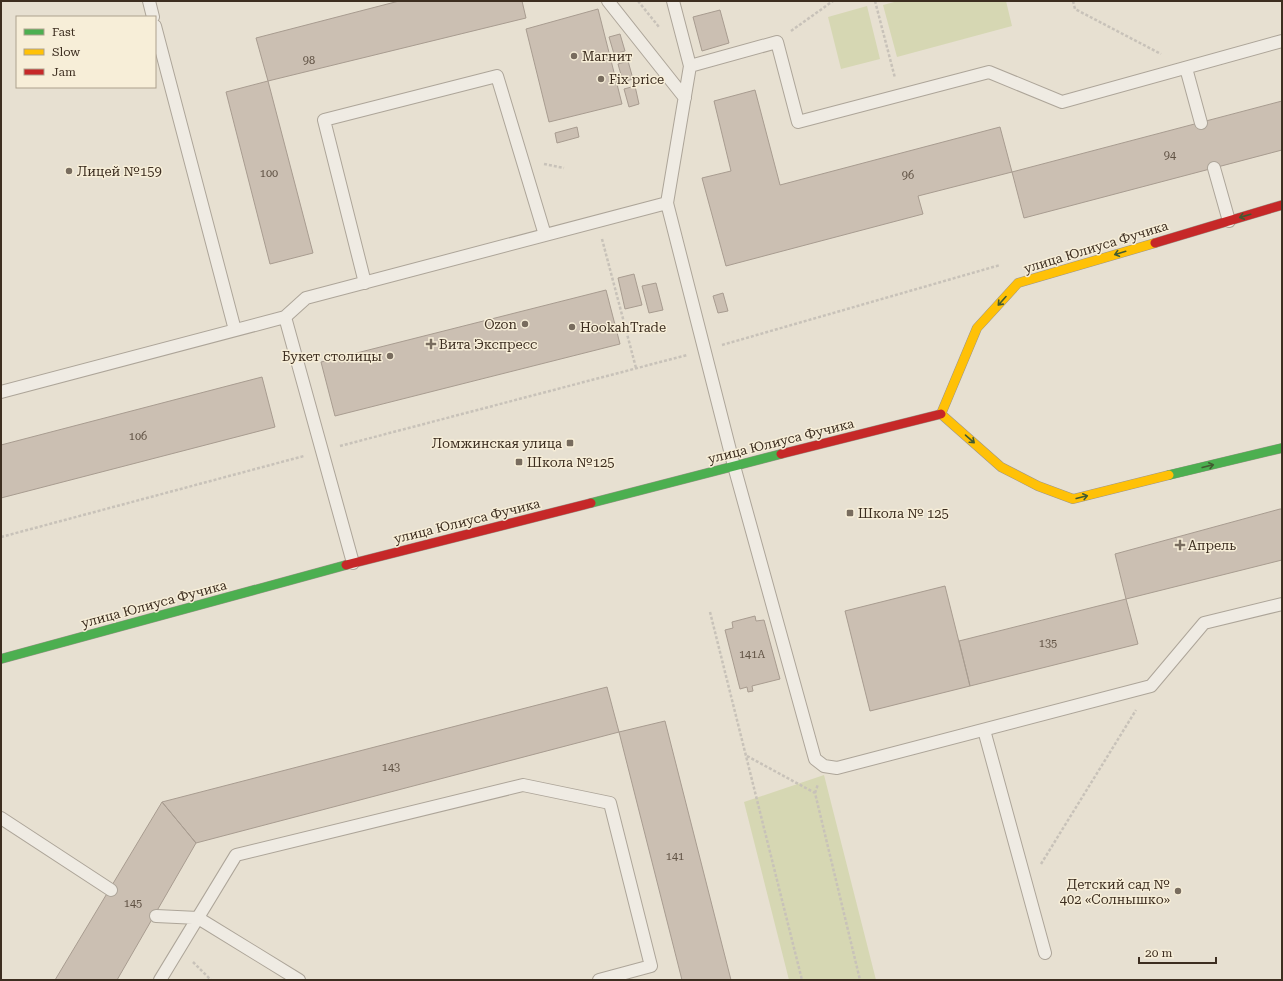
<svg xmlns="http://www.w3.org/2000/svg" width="1283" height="981" font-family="'Roboto Serif',serif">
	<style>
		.green { fill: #d6d7b3 }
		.building { fill: #cbbfb2; stroke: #a89c90 }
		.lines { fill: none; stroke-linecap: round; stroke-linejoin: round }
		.lane-casing { stroke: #ada599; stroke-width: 14 }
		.fast-casing { stroke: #9c958a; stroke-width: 10 }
		.slow-casing { stroke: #9c958a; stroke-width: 10 }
		.jam-casing { stroke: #9c958a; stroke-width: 10 }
		.path { stroke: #c8c2b9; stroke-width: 2.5; stroke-dasharray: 3 2; stroke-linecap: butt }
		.lane { stroke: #efebe3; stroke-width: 12 }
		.fast { stroke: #4caf50; stroke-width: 9 }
		.slow { stroke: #ffc107; stroke-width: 9 }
		.jam { stroke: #c62828; stroke-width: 9 }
		.oneway { stroke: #425b31 }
		.poi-dot { fill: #786c5e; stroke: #f7eed8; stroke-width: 1.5 }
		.labels { text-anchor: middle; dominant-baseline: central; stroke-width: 3; stroke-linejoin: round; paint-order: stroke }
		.number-label { font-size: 11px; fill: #605244 }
		.poi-label { font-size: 13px; fill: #3d2e20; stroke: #f7eed8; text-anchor: start }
		.street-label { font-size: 13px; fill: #3d2e20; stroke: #f7eed8 }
	</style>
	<rect width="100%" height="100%" fill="#e7e0d1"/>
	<path class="green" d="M 898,1 L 1006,1 L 1012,26 L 897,57 L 883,5 Z
		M 867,6 L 880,59 L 841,69 L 828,17 Z
		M 824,775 L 876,980 L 789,980 L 744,802 Z"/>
	<path class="building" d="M 399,1 L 522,1 L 526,18 L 268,81 L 256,38 Z
		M 598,9 L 622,104 L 549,122 L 526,29 Z
		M 720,10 L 729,43 L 702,51 L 693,17 Z
		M 620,34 L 625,51 L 614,54 L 609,37 Z
		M 628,61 L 633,79 L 623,82 L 618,64 Z
		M 268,81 L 313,253 L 270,264 L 226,92 Z
		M 635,86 L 639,104 L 629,107 L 624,89 Z
		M 755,90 L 780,185 L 1000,127 L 1012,172 L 918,196 L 923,214 L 726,266 L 702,178 L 731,171 L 714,101 Z
		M 1282,101 L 1282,150 L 1024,218 L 1012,172 Z
		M 577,127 L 579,137 L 557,143 L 555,133 Z
		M 634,274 L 642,305 L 625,309 L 618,278 Z
		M 656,283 L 663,310 L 649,313 L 642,286 Z
		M 606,290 L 620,344 L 335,416 L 321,362 Z
		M 723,293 L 728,311 L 718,313 L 713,296 Z
		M 262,377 L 275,427 L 1,498 L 1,445 Z
		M 1280,509 L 1282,509 L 1282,560 L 1126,599 L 1115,554 Z
		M 945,586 L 970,686 L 870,711 L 845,611 Z
		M 1126,599 L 1138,644 L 970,686 L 959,641 Z
		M 755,616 L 756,621 L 764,620 L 780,679 L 752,686 L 753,691 L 748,692 L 747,687 L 740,689 L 725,630 L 733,628 L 732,622 Z
		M 607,687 L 619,732 L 196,843 L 162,802 Z
		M 665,721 L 731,980 L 682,980 L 619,732 Z
		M 162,802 L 196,843 L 117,980 L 55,980 Z"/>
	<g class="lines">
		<g class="lane-casing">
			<path id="lane" d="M 149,1 L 153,17
				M 608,1 L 685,98
				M 673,1 L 690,66
				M 155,26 L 235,330
				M 1186,68 L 1201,123
				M 1214,168 L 1229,221
				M 667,203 L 690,66 L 777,42 L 798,122 L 989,72 L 1062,102 L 1282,41
				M 365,283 L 324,120 L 497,76 L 545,235
				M 285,317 L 306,298 L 667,203 L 734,466 L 815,759 L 824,766 L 837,768 L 1151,686 L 1204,623 L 1282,604
				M 1,392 L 285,317 L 353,563
				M 984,730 L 1045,953
				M 1,818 L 111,890
				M 156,916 L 198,918 L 299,980
				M 160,980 L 236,855 L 523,785 L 610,803 L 651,966 L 599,980"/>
		</g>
		<g class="fast-casing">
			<path id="fast" d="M 1169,475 L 1282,448
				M 591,503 L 781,454
				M 1,659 L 346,565"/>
		</g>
		<g class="slow-casing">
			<path id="slow" d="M 941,414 L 977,328 L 1018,283 L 1155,243
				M 941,414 L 1001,467 L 1038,486 L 1073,499 L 1169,475"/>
		</g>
		<g class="jam-casing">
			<path id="jam" d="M 1155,243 L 1282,205
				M 781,454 L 941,414
				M 346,565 L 591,503"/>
		</g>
		<path class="path" d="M 638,1 L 659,27
			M 875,1 L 895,78
			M 1073,1 L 1075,9 L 1161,54
			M 791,31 L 833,1
			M 544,164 L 564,168
			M 602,239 L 636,368
			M 722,345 L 1000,265
			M 340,446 L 687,355
			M 1,537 L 304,456
			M 710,612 L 802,980
			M 747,756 L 815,793 L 860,980
			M 815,793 L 818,784
			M 1041,864 L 1136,710
			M 193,962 L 211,980"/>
		<use href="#lane" class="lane"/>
		<use href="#fast" class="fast"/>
		<use href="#slow" class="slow"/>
		<use href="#jam" class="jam"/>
	</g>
	<defs><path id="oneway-shaft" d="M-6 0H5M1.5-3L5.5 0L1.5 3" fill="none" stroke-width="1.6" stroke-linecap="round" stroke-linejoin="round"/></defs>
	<g class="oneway">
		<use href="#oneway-shaft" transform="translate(1245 216) rotate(164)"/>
		<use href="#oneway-shaft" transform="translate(1120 253) rotate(163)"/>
		<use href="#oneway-shaft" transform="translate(1002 301) rotate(132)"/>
		<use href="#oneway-shaft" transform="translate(970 439) rotate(41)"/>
		<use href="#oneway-shaft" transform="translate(1208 466) rotate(-14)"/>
		<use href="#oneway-shaft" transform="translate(1082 497) rotate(-14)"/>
	</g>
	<g class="poi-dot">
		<circle cx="574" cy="56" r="4"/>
		<circle cx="601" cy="79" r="4"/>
		<circle cx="69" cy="171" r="4"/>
		<circle cx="525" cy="324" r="4"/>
		<circle cx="572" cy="327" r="4"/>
		<path d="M429 338h4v4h4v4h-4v4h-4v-4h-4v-4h4z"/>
		<circle cx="390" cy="356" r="4"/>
		<rect x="566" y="439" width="8" height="8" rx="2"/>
		<rect x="515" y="458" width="8" height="8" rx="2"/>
		<rect x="846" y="509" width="8" height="8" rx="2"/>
		<path d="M1178 539h4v4h4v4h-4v4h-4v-4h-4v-4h4z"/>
		<circle cx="1178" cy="891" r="4"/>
	</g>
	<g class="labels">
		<g class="number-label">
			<text x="309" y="60">98</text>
			<text x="1170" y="155">94</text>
			<text x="269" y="173">100</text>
			<text x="908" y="175">96</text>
			<text x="138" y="436">106</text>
			<text x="1048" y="643">135</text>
			<text x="752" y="654">141А</text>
			<text x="391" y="767">143</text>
			<text x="675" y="856">141</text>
			<text x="133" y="903">145</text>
		</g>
		<g class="poi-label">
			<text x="582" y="56">Магнит</text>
			<text x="609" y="79">Fix price</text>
			<text x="77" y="171">Лицей №159</text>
			<text x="517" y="324" text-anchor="end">Ozon</text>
			<text x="580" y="327">HookahTrade</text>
			<text x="439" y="344">Вита Экспресс</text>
			<text x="382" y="356" text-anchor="end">Букет столицы</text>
			<text x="562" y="443" text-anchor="end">Ломжинская улица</text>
			<text x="527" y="462">Школа №125</text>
			<text x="858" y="513">Школа № 125</text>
			<text x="1188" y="545">Апрель</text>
			<text x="1170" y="884" text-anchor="end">Детский сад №<tspan x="1170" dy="15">402 «Солнышко»</tspan></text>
		</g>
		<g class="street-label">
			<text transform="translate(1096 247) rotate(-17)">улица Юлиуса Фучика</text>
			<text transform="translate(781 441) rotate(-14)">улица Юлиуса Фучика</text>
			<text transform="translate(467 521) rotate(-14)">улица Юлиуса Фучика</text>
			<text transform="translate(154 604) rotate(-15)">улица Юлиуса Фучика</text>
		</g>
	</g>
	<rect width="1283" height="981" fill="none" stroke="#3d2e20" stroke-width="4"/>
	<rect x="16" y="16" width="140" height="72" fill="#f7eed8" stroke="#ada18e"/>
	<rect x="24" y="29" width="20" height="6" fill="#4caf50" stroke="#ada18e"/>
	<text x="52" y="36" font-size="12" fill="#3d2e20">Fast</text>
	<rect x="24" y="49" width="20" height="6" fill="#ffc107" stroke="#ada18e"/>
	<text x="52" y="56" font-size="12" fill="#3d2e20">Slow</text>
	<rect x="24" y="69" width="20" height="6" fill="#c62828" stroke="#ada18e"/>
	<text x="52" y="76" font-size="12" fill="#3d2e20">Jam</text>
	<path d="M1139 957v6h77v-6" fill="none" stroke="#3d2e20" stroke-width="2"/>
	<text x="1145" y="957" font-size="12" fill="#3d2e20" stroke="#f7eed8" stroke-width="3" paint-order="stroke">20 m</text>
</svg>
